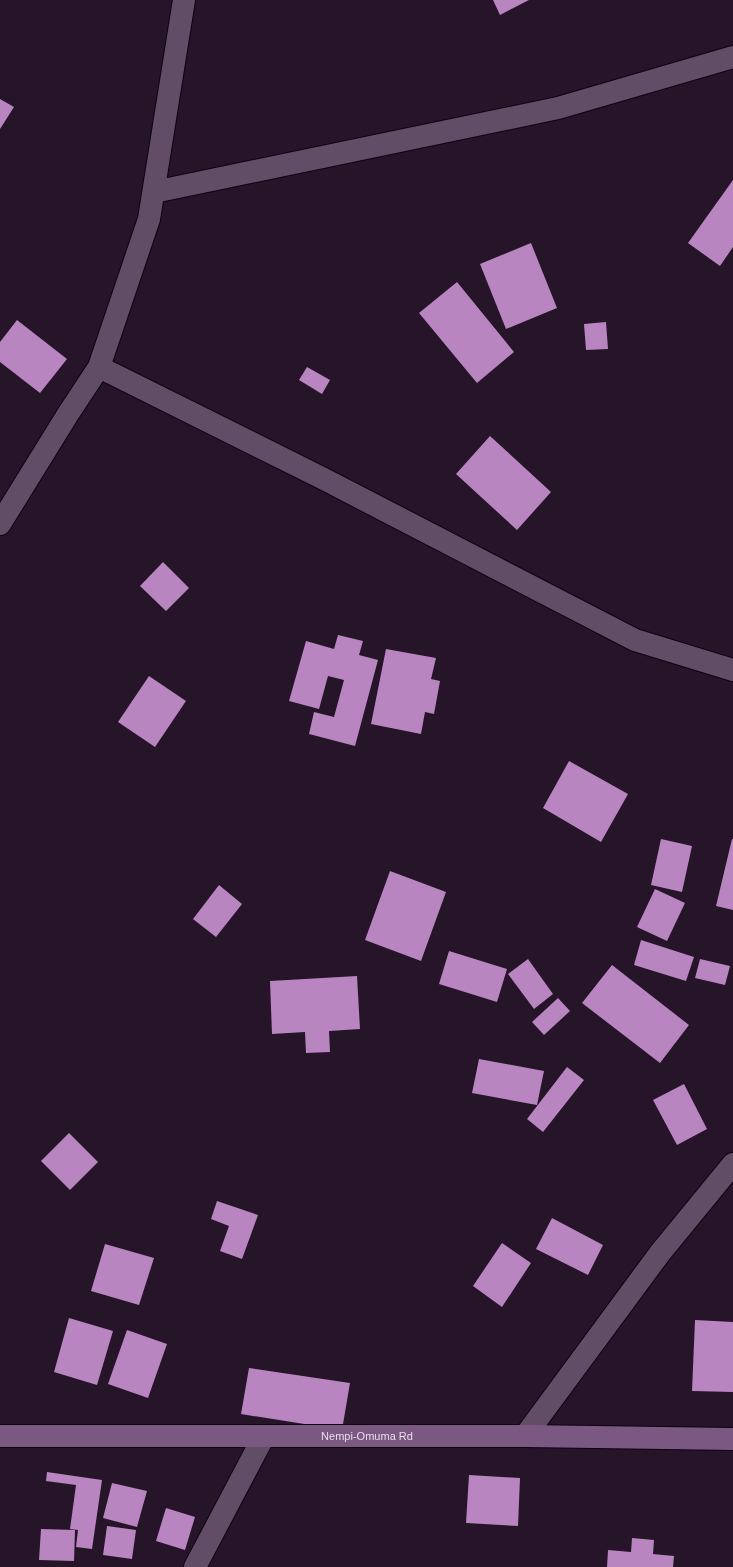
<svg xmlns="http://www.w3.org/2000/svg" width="733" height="1567" font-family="Helvetica,sans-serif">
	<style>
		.building { fill: #b885c1 }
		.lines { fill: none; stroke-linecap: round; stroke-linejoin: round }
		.street-casing { stroke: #0e0211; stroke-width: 24 }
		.secondary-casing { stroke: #0e0211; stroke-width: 24 }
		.street { stroke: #614d65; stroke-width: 22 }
		.secondary { stroke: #7a5881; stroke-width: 22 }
		.labels { text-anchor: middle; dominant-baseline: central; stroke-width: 4; stroke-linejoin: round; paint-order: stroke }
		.street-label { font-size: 11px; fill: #e8dcea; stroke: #1c0b1f }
	</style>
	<rect width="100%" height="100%" fill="#261429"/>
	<path class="building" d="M 493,0 L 529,0 L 500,15 Z
		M 0,99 L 14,107 L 0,129 Z
		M 733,180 L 733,247 L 720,266 L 688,243 Z
		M 531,243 L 557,308 L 506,329 L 480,264 Z
		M 457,282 L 514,352 L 477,383 L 419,313 Z
		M 17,320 L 67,359 L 40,393 L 0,362 L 0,342 Z
		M 606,322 L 608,349 L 586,350 L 584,324 Z
		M 307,367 L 330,380 L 322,394 L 299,380 Z
		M 490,436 L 551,492 L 517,530 L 456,474 Z
		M 163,562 L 189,588 L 166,611 L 140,586 Z
		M 338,635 L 363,641 L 359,655 L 378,660 L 355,746 L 309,734 L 314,712 L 334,717 L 344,680 L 328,676 L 319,709 L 289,701 L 306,641 L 334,649 Z
		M 386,649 L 436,658 L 431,679 L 440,681 L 434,714 L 425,712 L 421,734 L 371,724 Z
		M 149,676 L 186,701 L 155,747 L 118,722 Z
		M 569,761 L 628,794 L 601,842 L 543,808 Z
		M 661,839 L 692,846 L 682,892 L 651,885 Z
		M 732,839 L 733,839 L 733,910 L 716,906 Z
		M 390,871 L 446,892 L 421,961 L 365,940 Z
		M 219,885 L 242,904 L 216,937 L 193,919 Z
		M 655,889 L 685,903 L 667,941 L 637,927 Z
		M 641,940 L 694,957 L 686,981 L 634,965 Z
		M 449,951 L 507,969 L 497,1002 L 439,984 Z
		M 528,959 L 553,994 L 534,1009 L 508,974 Z
		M 700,959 L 730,966 L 725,985 L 695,978 Z
		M 612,965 L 689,1025 L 660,1063 L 582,1003 Z
		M 357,976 L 360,1029 L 329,1031 L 330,1052 L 306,1053 L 305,1032 L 272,1034 L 270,981 Z
		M 558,998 L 570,1011 L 544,1035 L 532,1022 Z
		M 479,1059 L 544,1071 L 537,1105 L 472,1093 Z
		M 567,1067 L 584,1080 L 543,1132 L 527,1119 Z
		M 684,1084 L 707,1129 L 677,1145 L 653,1100 Z
		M 69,1133 L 98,1162 L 70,1190 L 41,1161 Z
		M 217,1201 L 258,1215 L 242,1259 L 220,1251 L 229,1226 L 211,1219 Z
		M 552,1218 L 603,1245 L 588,1275 L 536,1249 Z
		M 502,1243 L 531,1263 L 502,1307 L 473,1286 Z
		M 105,1244 L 154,1258 L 139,1305 L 91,1291 Z
		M 69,1318 L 113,1331 L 97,1385 L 54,1372 Z
		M 695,1320 L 733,1322 L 733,1392 L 692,1391 Z
		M 127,1330 L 167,1344 L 148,1398 L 108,1384 Z
		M 249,1368 L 350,1383 L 342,1430 L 241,1414 Z
		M 47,1472 L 102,1480 L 92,1549 L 76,1547 L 78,1530 L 70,1529 L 76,1485 L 46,1481 Z
		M 469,1475 L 520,1478 L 518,1526 L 466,1523 Z
		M 112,1483 L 147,1491 L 137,1527 L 103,1518 Z
		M 166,1508 L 195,1517 L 185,1550 L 156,1541 Z
		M 107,1526 L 136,1530 L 132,1559 L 103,1555 Z
		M 41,1529 L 75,1530 L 74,1561 L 39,1560 Z
		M 632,1538 L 654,1540 L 653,1554 L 674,1556 L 673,1567 L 607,1567 L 608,1550 L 631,1552 Z"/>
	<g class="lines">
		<g class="street-casing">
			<path id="street" d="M 154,192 L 558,108 L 733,57
				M 99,367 L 322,478 L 635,640 L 733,670
				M 0,524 L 68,414 L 99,367 L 149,219 L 184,0
				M 525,1436 L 660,1253 L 733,1164
				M 195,1567 L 264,1436"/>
		</g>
		<g class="secondary-casing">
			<g id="secondary">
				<path id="s1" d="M 0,1436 L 525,1436 L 733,1439"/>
			</g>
		</g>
		<use href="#street" class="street"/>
		<use href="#secondary" class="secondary"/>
	</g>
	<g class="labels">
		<g class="street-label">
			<text stroke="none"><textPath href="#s1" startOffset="367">Nempi-Omuma Rd</textPath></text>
		</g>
	</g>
</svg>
